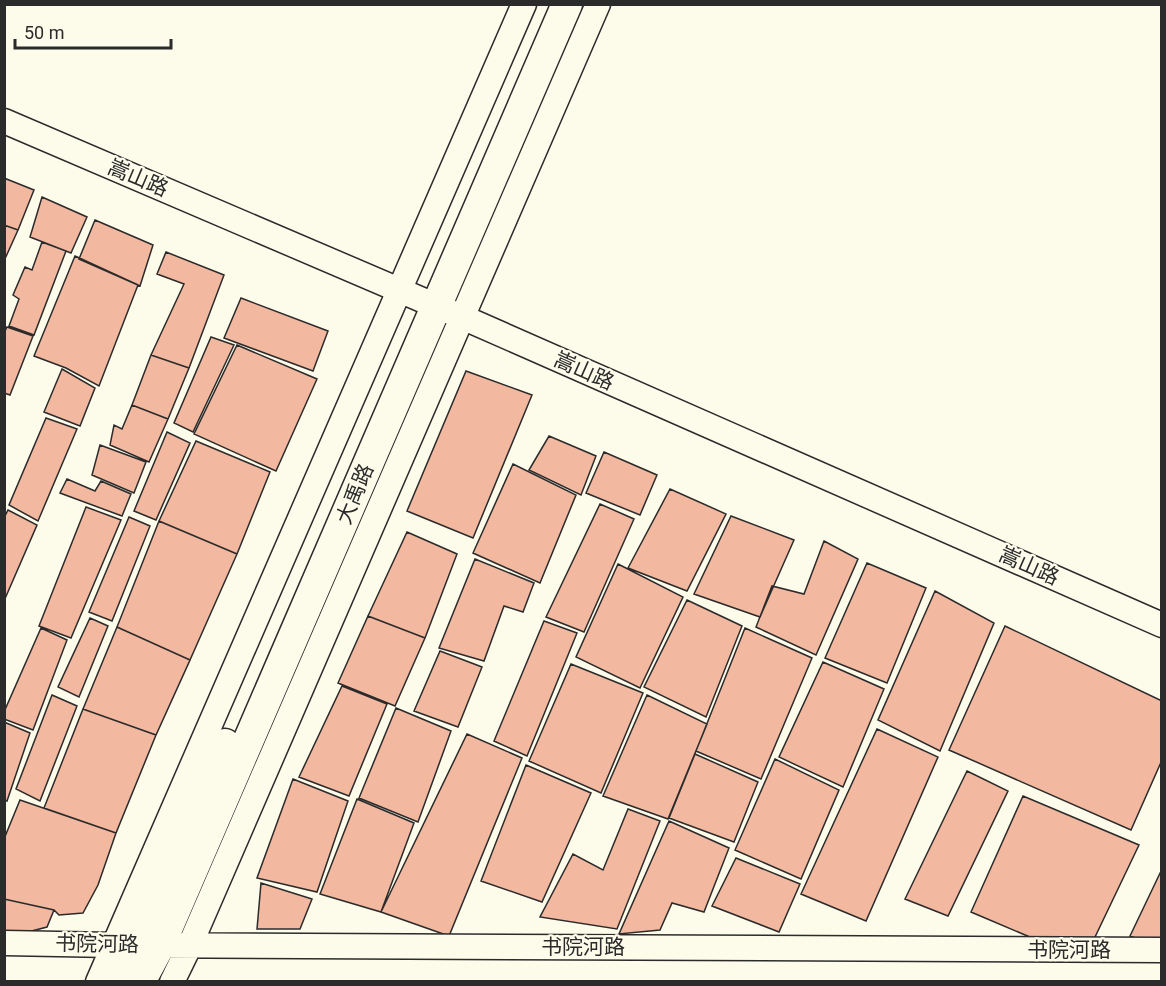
<svg xmlns="http://www.w3.org/2000/svg" width="1166" height="986" font-family="Roboto,'Noto Sans SC',sans-serif">
	<style>
		.building { fill: #f2b8a0; stroke: #2b2b2b; stroke-width: 1.5 }
		.lines { fill: none; stroke-linecap: round; stroke-linejoin: round }
		.minor-casing { stroke: #2b2b2b; stroke-width: 27 }
		.major-casing { stroke: #2b2b2b; stroke-width: 33 }
		.minor { stroke: #fdfbea; stroke-width: 24 }
		.major { stroke: #fdfbea; stroke-width: 30 }
		.labels { text-anchor: middle; dominant-baseline: central; stroke-width: 4.5; stroke-linejoin: round; paint-order: stroke }
		.street-label { font-size: 21px; fill: #2b2b2b; stroke: #fdfbea }
	</style>
	<rect width="100%" height="100%" fill="#fdfbea"/>
	<path class="building" d="M 4,178 L 34,190 L 18,230 L 4,225 Z
		M 42,197 L 87,217 L 71,253 L 30,237 Z
		M 95,220 L 153,245 L 140,286 L 79,259 Z
		M 4,225 L 18,230 L 4,261 Z
		M 42,242 L 66,251 L 34,335 L 9,326 L 19,299 L 13,295 L 25,267 L 32,270 Z
		M 166,252 L 224,275 L 189,368 L 151,355 L 184,284 L 157,274 Z
		M 75,256 L 138,285 L 99,386 L 66,368 L 34,356 Z
		M 241,298 L 328,331 L 313,371 L 224,338 Z
		M 7,327 L 33,336 L 10,395 L 4,393 L 4,333 Z
		M 211,337 L 234,345 L 193,432 L 174,423 Z
		M 237,345 L 317,379 L 276,471 L 194,434 Z
		M 151,355 L 189,368 L 168,419 L 132,405 Z
		M 62,369 L 95,388 L 80,426 L 44,412 Z
		M 466,371 L 532,395 L 473,538 L 407,511 Z
		M 132,405 L 168,419 L 149,462 L 110,445 L 114,425 L 122,429 Z
		M 46,418 L 77,429 L 38,521 L 9,505 Z
		M 167,432 L 190,443 L 156,520 L 134,511 Z
		M 549,436 L 596,456 L 581,495 L 529,470 Z
		M 196,441 L 270,472 L 237,554 L 159,521 Z
		M 100,445 L 146,462 L 134,493 L 92,475 Z
		M 604,452 L 657,475 L 640,515 L 586,493 Z
		M 513,464 L 576,495 L 540,583 L 473,553 Z
		M 67,479 L 95,491 L 101,481 L 131,494 L 122,516 L 60,493 Z
		M 670,489 L 726,514 L 687,591 L 628,568 Z
		M 600,504 L 634,519 L 584,632 L 546,617 Z
		M 86,507 L 121,520 L 71,638 L 39,626 Z
		M 8,510 L 37,525 L 4,601 L 4,518 Z
		M 731,516 L 794,540 L 760,617 L 694,594 Z
		M 129,517 L 150,526 L 112,621 L 89,612 Z
		M 159,521 L 237,554 L 190,660 L 117,627 Z
		M 407,532 L 457,554 L 425,638 L 368,616 Z
		M 824,541 L 858,559 L 816,655 L 756,627 L 772,586 L 804,594 Z
		M 475,559 L 534,583 L 523,612 L 504,606 L 484,661 L 439,648 Z
		M 867,563 L 926,588 L 887,683 L 825,658 Z
		M 618,564 L 683,597 L 640,688 L 576,657 Z
		M 935,591 L 994,623 L 940,751 L 878,720 Z
		M 687,600 L 742,626 L 706,717 L 644,687 Z
		M 368,616 L 425,638 L 395,706 L 338,683 Z
		M 90,618 L 108,626 L 79,697 L 58,687 Z
		M 544,621 L 577,633 L 527,756 L 494,741 Z
		M 1005,626 L 1162,701 L 1162,760 L 1131,830 L 949,750 Z
		M 117,627 L 190,660 L 156,735 L 83,709 Z
		M 41,628 L 67,640 L 33,730 L 4,719 L 4,712 Z
		M 745,628 L 812,658 L 761,779 L 696,751 Z
		M 440,651 L 482,667 L 458,727 L 414,711 Z
		M 823,662 L 884,689 L 843,787 L 779,757 Z
		M 571,664 L 643,693 L 601,793 L 529,761 Z
		M 342,686 L 387,704 L 349,796 L 299,777 Z
		M 52,695 L 77,706 L 40,801 L 16,789 Z
		M 647,695 L 707,724 L 668,819 L 603,796 Z
		M 396,708 L 451,731 L 418,822 L 359,798 Z
		M 83,709 L 156,735 L 116,833 L 44,808 Z
		M 4,722 L 30,733 L 7,801 L 4,799 Z
		M 877,729 L 938,757 L 866,921 L 801,894 Z
		M 467,734 L 522,758 L 449,936 L 381,912 Z
		M 695,754 L 758,782 L 734,842 L 669,818 Z
		M 775,759 L 839,790 L 801,879 L 735,850 Z
		M 526,765 L 591,793 L 542,902 L 481,881 Z
		M 967,771 L 1008,791 L 948,916 L 905,899 Z
		M 293,779 L 348,801 L 317,892 L 257,878 Z
		M 1023,796 L 1139,845 L 1084,960 L 971,912 Z
		M 357,799 L 414,823 L 381,912 L 320,894 Z
		M 20,800 L 116,833 L 98,885 L 83,913 L 59,915 L 54,910 L 4,899 L 4,839 Z
		M 628,809 L 660,821 L 617,929 L 540,917 L 573,854 L 603,870 Z
		M 669,821 L 729,848 L 704,912 L 672,903 L 660,930 L 619,934 Z
		M 736,858 L 800,884 L 779,932 L 712,906 Z
		M 1162,869 L 1162,948 L 1130,936 Z
		M 261,883 L 312,899 L 300,929 L 257,929 Z
		M 4,899 L 54,910 L 47,927 L 20,934 L 4,935 Z"/>
	<g class="lines">
		<g class="minor-casing">
			<path id="minor" d="M 4,121 L 462,317 L 1162,625
				M 4,943 L 113,945 L 1162,950
				M 98,982 L 524,4
				M 172,982 L 190,945 L 598,4"/>
		</g>
		<g class="major-casing">
			<path id="major" d="M 121,982 L 225,744
				M 140,982 L 160,945 L 567,4"/>
		</g>
		<use href="#minor" class="minor"/>
		<use href="#major" class="major"/>
	</g>
	<g class="labels">
		<g class="street-label">
			<text transform="translate(138 178) rotate(23)">嵩山路</text>
			<text transform="translate(584 371) rotate(24)">嵩山路</text>
			<text transform="translate(355 494) rotate(-67)">大禹路</text>
			<text transform="translate(1029 566) rotate(24)">嵩山路</text>
			<text transform="translate(97 944) rotate(1)">书院河路</text>
			<text x="583" y="947">书院河路</text>
			<text x="1069" y="950">书院河路</text>
		</g>
	</g>
	<rect width="1166" height="986" fill="none" stroke="#2b2b2b" stroke-width="12"/>
	<path d="M15 39v9h156v-9" fill="none" stroke="#2b2b2b" stroke-width="3"/>
	<text x="24" y="39" font-size="18" fill="#2b2b2b" stroke="#fdfbea" stroke-width="4.5" paint-order="stroke">50 m</text>
</svg>
